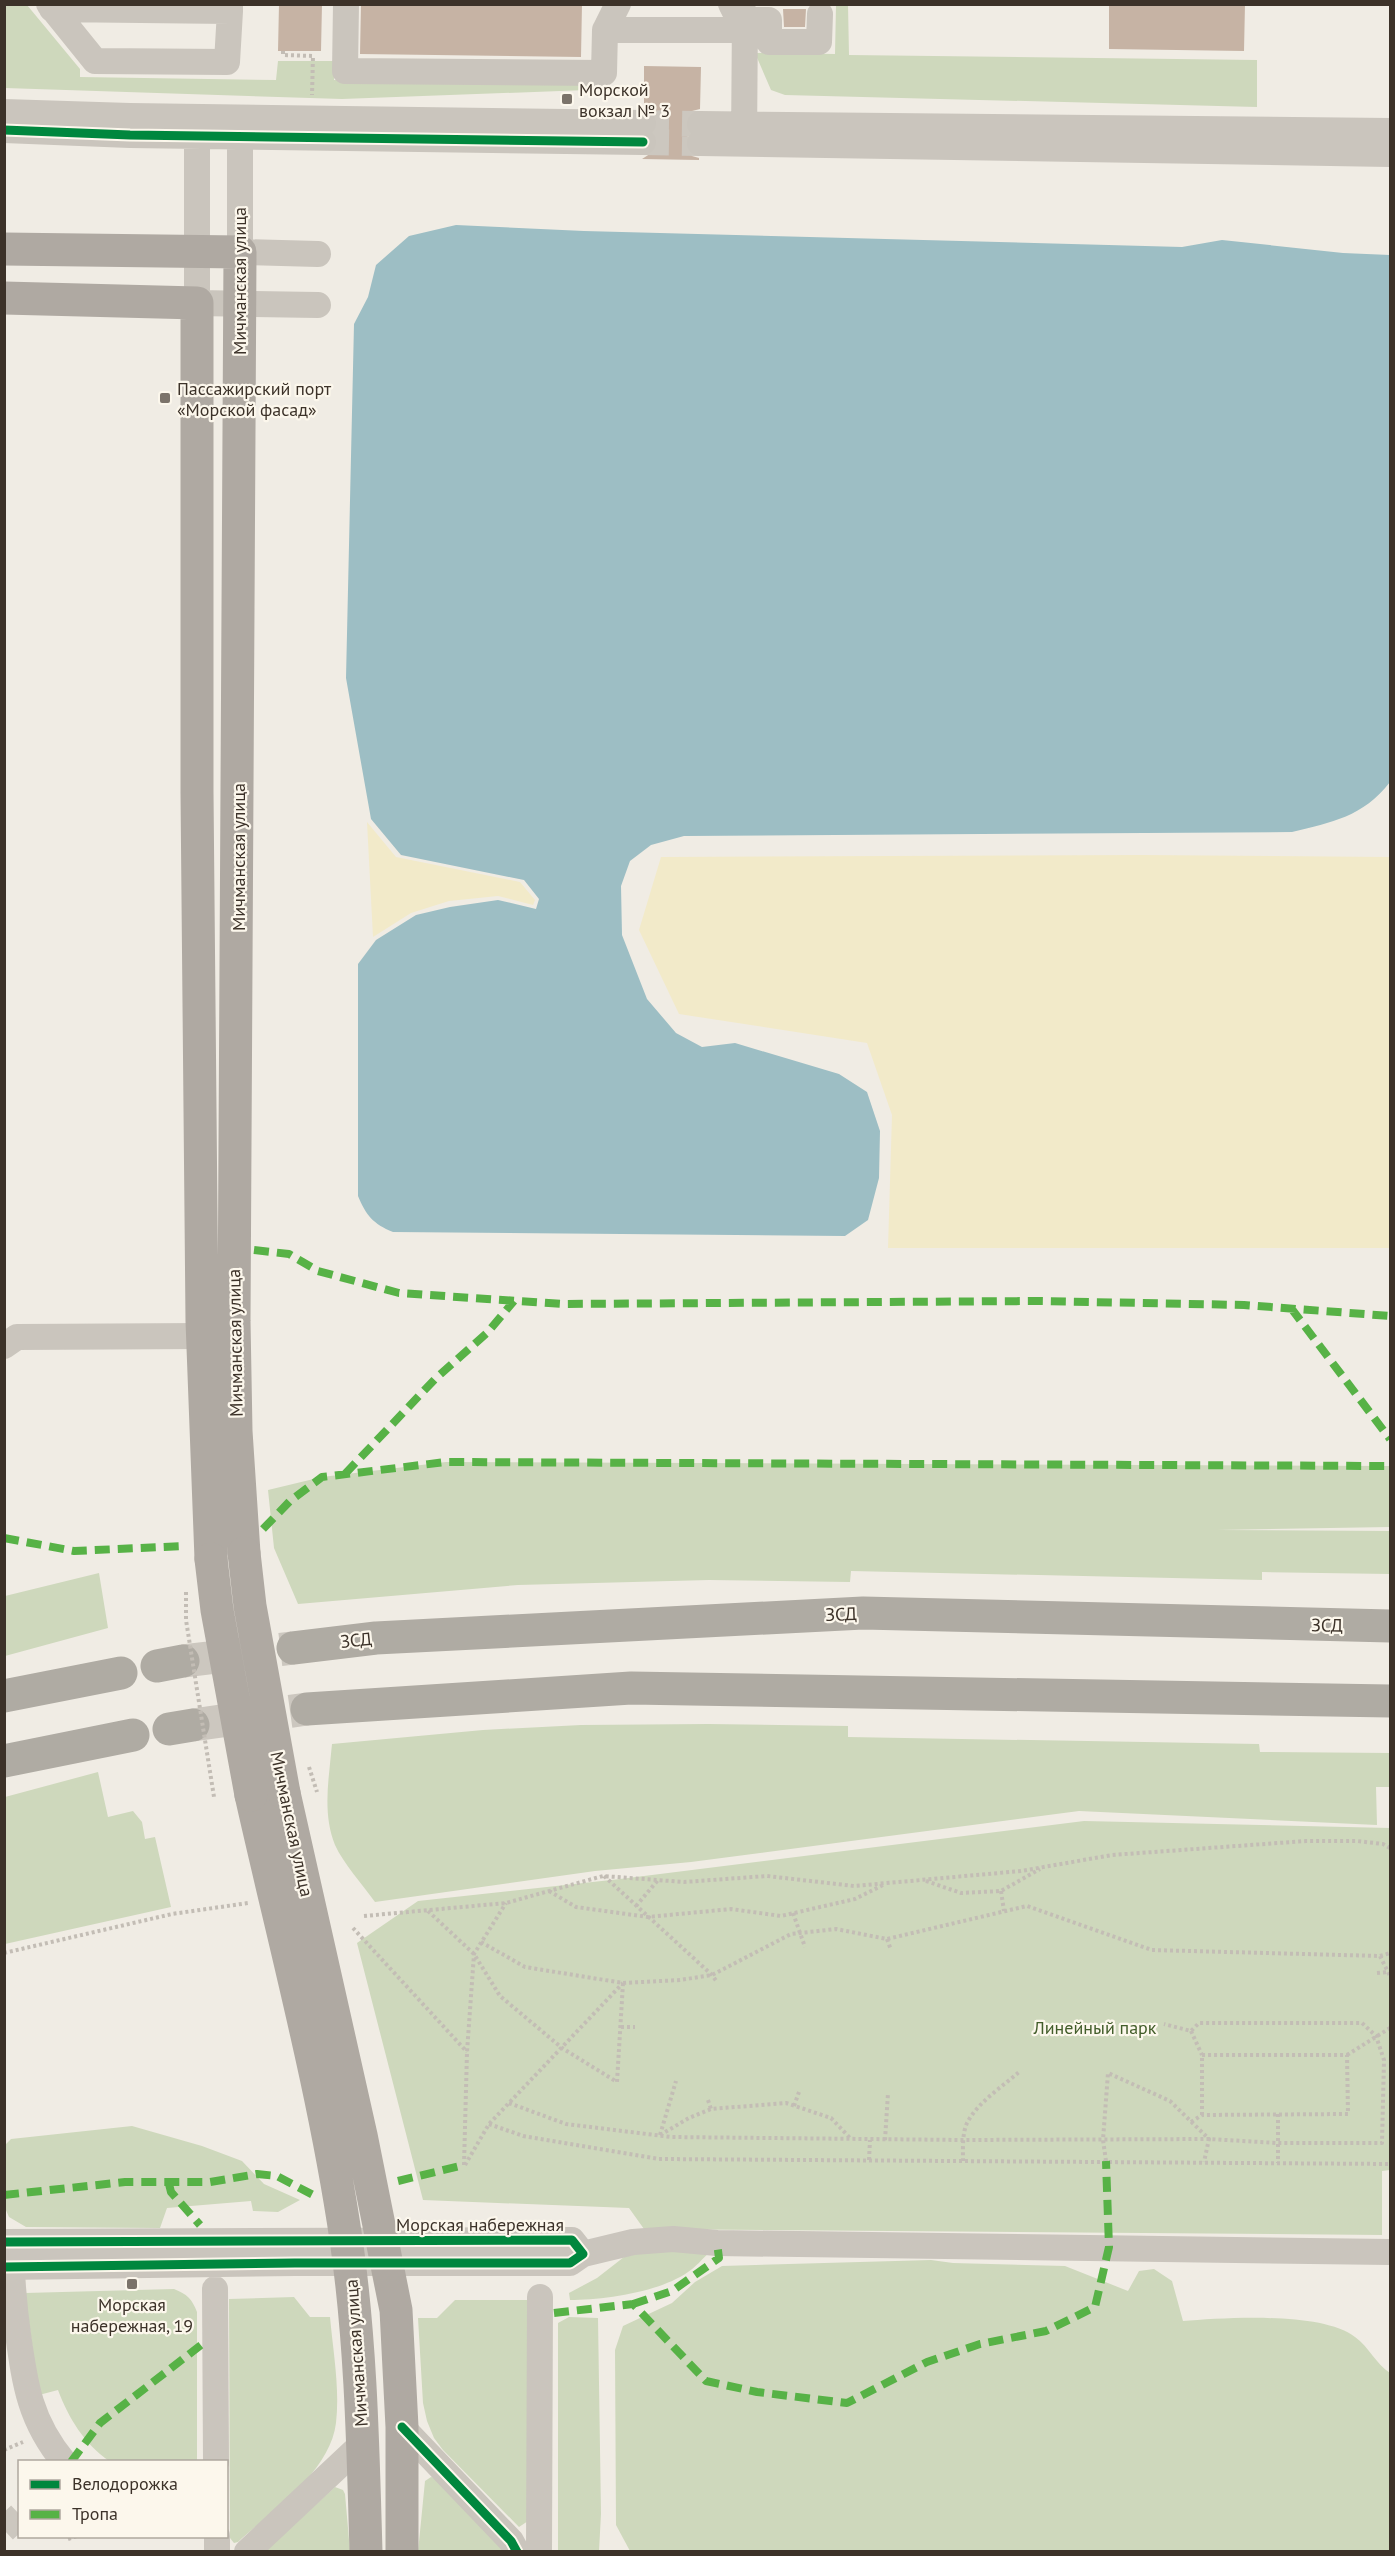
<svg xmlns="http://www.w3.org/2000/svg" width="1395" height="2556" font-family="'PT Sans',sans-serif">
	<style>
		.green { fill: #ced8bc }
		.sand { fill: #f2eac9 }
		.water { fill: #9dbec4 }
		.building { fill: #c6b3a4 }
		.lines { fill: none; stroke-linecap: round; stroke-linejoin: round }
		.minor-tunnel { stroke: #ccc7bf; stroke-width: 26; stroke-dasharray: 26 13; stroke-linecap: butt }
		.highway-tunnel { stroke: #ccc7bf; stroke-width: 33; stroke-dasharray: 33 16; stroke-linecap: butt }
		.path { stroke: #c3bdb5; stroke-width: 4; stroke-dasharray: 3 3; stroke-linecap: butt }
		.minor { stroke: #cac5bd; stroke-width: 26 }
		.major { stroke: #afa9a2; stroke-width: 33 }
		.highway { stroke: #afaba3; stroke-width: 33 }
		.path-bridge { stroke: #c3bdb5; stroke-width: 4; stroke-dasharray: 3 3; stroke-linecap: butt }
		.major-bridge { stroke: #afa9a2; stroke-width: 33 }
		.quiet { stroke: #57b246; stroke-width: 8; stroke-dasharray: 15 8; stroke-linecap: butt }
		.cycleway-casing { stroke: #fcf7ec; stroke-width: 13 }
		.cycleway { stroke: #00873e; stroke-width: 9 }
		.poi-dot { fill: #7b736a; stroke: #fcf7ec; stroke-width: 2 }
		.labels { text-anchor: middle; dominant-baseline: central; stroke-width: 4.5; stroke-linejoin: round; paint-order: stroke }
		.poi-label { font-size: 18px; fill: #3c3229; stroke: #fcf7ec; text-anchor: start }
		.street-label { font-size: 18px; fill: #3c3229; stroke: #fcf7ec }
		.park-label { font-size: 18px; fill: #425d2a; stroke: #fcf7ec }
	</style>
	<rect width="100%" height="100%" fill="#f0ece4"/>
	<path class="green" d="M 5,4 L 27,5 L 80,69 L 80,77 L 276,80 L 278,61 L 334,61 L 334,80 L 595,83 L 592,89 L 587,90 L 342,99 L 5,88 Z
		M 799,5 L 848,5 L 849,55 L 1257,60 L 1257,107 L 785,95 L 771,90 L 755,53 L 835,54 L 836,5 Z
		M 446,1462 L 1390,1466 L 1390,1527 L 1217,1530 L 1390,1531 L 1390,1574 L 1262,1572 L 1262,1580 L 851,1571 L 850,1582 L 709,1580 L 518,1585 L 298,1604 L 274,1548 L 268,1490 L 322,1477 Z
		M 99,1573 L 108,1628 L 5,1656 L 5,1596 Z
		M 708,1724 L 848,1726 L 848,1737 L 1259,1744 L 1260,1752 L 1390,1753 L 1390,1787 L 1376,1787 L 1377,1825 L 1079,1811 L 691,1862 L 595,1871 L 375,1902 C 363,1885 343,1863 335,1845 C 322,1813 329,1778 332,1744 L 483,1730 L 581,1725 Z
		M 98,1772 L 108,1817 L 133,1811 L 142,1822 L 145,1839 L 155,1837 L 171,1907 L 5,1944 L 5,1797 Z
		M 1084,1821 L 1390,1828 L 1390,2170 L 1382,2171 L 1382,2235 L 644,2229 L 629,2208 L 423,2200 L 357,1943 L 418,1901 L 620,1879 Z
		M 132,2126 L 202,2146 L 242,2161 L 264,2184 L 300,2200 L 278,2212 L 253,2211 L 251,2201 L 167,2208 L 160,2228 L 26,2227 L 9,2217 L 5,2208 L 4,2146 L 11,2139 Z
		M 668,2246 L 709,2253 C 702,2259 696,2267 688,2272 C 660,2292 604,2300 570,2300 L 569,2293 L 597,2278 L 624,2257 Z
		M 931,2260 L 953,2263 L 1065,2266 L 1128,2291 L 1139,2271 L 1154,2269 L 1172,2281 L 1183,2321 C 1225,2318 1321,2311 1355,2337 C 1369,2347 1376,2364 1390,2373 L 1390,2551 L 630,2551 L 616,2525 L 615,2350 L 623,2326 L 672,2303 L 695,2282 L 722,2266 Z
		M 174,2289 C 187,2294 192,2299 197,2312 L 197,2461 L 109,2461 C 84,2443 69,2419 58,2390 L 39,2395 L 25,2293 Z
		M 294,2297 L 310,2317 L 330,2317 C 333,2351 340,2388 336,2423 C 330,2472 272,2511 238,2542 L 234,2543 L 230,2538 L 229,2299 Z
		M 455,2300 L 528,2300 L 528,2521 L 519,2527 L 443,2450 L 434,2438 L 427,2421 L 423,2403 L 418,2318 L 437,2318 Z
		M 569,2317 L 598,2318 L 601,2514 L 599,2551 L 558,2551 L 558,2323 Z
		M 431,2477 L 435,2478 L 507,2552 L 418,2552 L 425,2481 Z
		M 335,2487 L 343,2490 L 345,2494 L 350,2551 L 264,2552 Z"/>
	<path class="sand" d="M 367,822 L 396,857 L 520,882 L 535,900 L 533,905 L 498,896 L 449,901 L 411,913 L 373,937 Z
		M 1141,855 L 1390,857 L 1390,1248 L 888,1248 L 892,1115 L 867,1043 L 679,1014 L 639,930 L 661,857 Z"/>
	<path class="water" d="M 456,225 L 584,231 L 1182,247 L 1222,240 L 1343,253 L 1390,255 L 1390,782 C 1363,817 1332,822 1292,832 L 684,836 L 651,845 L 630,861 L 621,886 L 622,935 L 647,999 L 676,1033 L 702,1047 L 735,1043 L 839,1074 L 867,1092 L 880,1131 L 879,1178 L 868,1220 L 845,1236 L 393,1232 C 373,1224 366,1215 358,1196 L 358,964 L 376,940 L 416,915 L 450,907 L 498,900 L 536,909 L 539,899 L 524,880 L 401,855 L 371,819 L 346,678 L 354,324 L 368,297 L 376,265 L 409,236 Z"/>
	<path class="building" d="M 279,4 L 322,4 L 321,51 L 278,51 Z
		M 361,4 L 582,4 L 581,57 L 360,54 Z
		M 1109,4 L 1245,4 L 1244,51 L 1109,49 Z
		M 783,9 L 806,9 L 805,27 L 784,27 Z
		M 644,66 L 701,67 L 700,109 L 692,111 L 685,123 L 689,133 L 685,142 L 687,150 L 692,156 L 699,158 L 699,160 L 642,159 L 656,150 L 658,143 L 654,133 L 658,124 L 656,116 L 651,110 L 644,108 Z"/>
	<g class="lines">
		<path class="minor-tunnel" d="M 643,123 L 700,124
			M 643,142 L 700,143
			M 4,2530 L 20,2515"/>
		<path class="highway-tunnel" d="M 183,1661 L 293,1648
			M 193,1725 L 307,1709"/>
		<path class="path" d="M 283,51 L 283,55 L 313,56 L 312,95
			M 604,1876 L 712,1975 L 717,1982
			M 926,1881 L 961,1893 L 1001,1891 L 1040,1869
			M 549,1891 L 576,1907 L 648,1917 L 731,1909 L 781,1916 L 855,1899 L 885,1884
			M 1001,1891 L 1004,1911
			M 636,1906 L 658,1880
			M 428,1911 L 474,1954 L 500,1996 L 562,2048 L 617,2082 L 623,1983
			M 793,1913 L 805,1947
			M 364,1916 L 506,1903 L 603,1876 L 684,1882 L 767,1876 L 854,1886 L 1021,1871 L 1112,1855 L 1306,1841 L 1357,1841 L 1383,1844 L 1390,1848
			M 353,1928 L 467,2052
			M 887,1939 L 891,1950
			M 481,1942 L 525,1967 L 623,1983 L 680,1980 L 712,1975 L 791,1934 L 836,1929 L 887,1939 L 1027,1906 L 1152,1950 L 1380,1956 L 1390,1953
			M 4,1953 L 172,1914 L 248,1903
			M 1380,1956 L 1390,1976
			M 1377,1973 L 1389,1972
			M 621,2027 L 635,2027
			M 1191,2031 L 1202,2055
			M 1347,2055 L 1390,2028
			M 708,2100 L 711,2109
			M 509,2103 L 566,2124 L 671,2137 L 963,2140 L 1209,2139 L 1277,2143 L 1382,2143 L 1384,2060 L 1376,2036 L 1362,2023 L 1199,2023 L 1191,2031 L 1164,2024
			M 794,2106 L 799,2092
			M 1278,2114 L 1278,2163
			M 1191,2122 L 1202,2115 L 1348,2114 L 1347,2055 L 1202,2055 L 1202,2115
			M 489,2124 L 523,2136 L 659,2159 L 1390,2164
			M 660,2135 L 689,2118 L 711,2109 L 786,2103 L 831,2118 L 851,2139
			M 660,2135 L 676,2081
			M 885,2140 L 888,2093
			M 869,2160 L 870,2140
			M 963,2161 C 963,2149 962,2134 967,2123 C 978,2102 1002,2087 1019,2072
			M 1106,2161 L 1103,2140 L 1108,2073 L 1170,2101 L 1209,2139 L 1204,2162
			M 464,2165 L 467,2052 L 474,1954 L 506,1903
			M 465,2165 L 489,2124 L 623,1983
			M 4,2450 L 23,2442
			M 68,2539 L 77,2536"/>
		<path class="minor" d="M 49,4 L 95,61 L 227,62 L 230,11
			M 346,4 L 345,71 L 604,73 L 605,30 L 618,4
			M 52,9 L 230,11 L 230,4
			M 745,20 L 769,20 L 769,42 L 819,42 L 820,14
			M 605,30 L 744,30 L 731,4
			M 4,112 L 130,116 L 643,123
			M 240,118 L 240,252 L 318,254
			M 197,121 L 197,303 L 318,305
			M 700,124 L 1390,131
			M 4,130 L 130,135 L 643,142
			M 700,143 L 1390,154
			M 744,143 L 745,14
			M 4,1346 L 17,1337 L 203,1336
			M 4,2242 L 572,2240 L 583,2254 L 570,2263 L 295,2263 L 4,2267
			M 11,2251 C 12,2279 14,2306 18,2334 C 25,2385 30,2421 64,2462
			M 583,2254 L 633,2242 L 673,2239 L 717,2243 L 1390,2252
			M 215,2289 L 216,2462
			M 402,2427 L 511,2541 L 517,2552
			M 217,2536 L 217,2552
			M 247,2552 L 363,2443
			M 539,2552 L 540,2297"/>
		<path class="major" d="M 4,249 L 240,252 L 234,1321 L 236,1431 L 244,1553
			M 4,298 L 197,303 L 197,792 L 202,1321 L 211,1559
			M 284,1793 L 361,2135 L 396,2310 L 402,2427 L 402,2552
			M 251,1795 C 284,1942 324,2090 346,2239 C 361,2342 363,2448 366,2552"/>
		<path class="highway" d="M 293,1648 L 376,1638 L 863,1613 L 1390,1626
			M 157,1666 L 183,1661
			M 4,1696 L 121,1673
			M 307,1709 L 631,1688 L 1390,1701
			M 169,1729 L 193,1725
			M 4,1761 L 133,1735"/>
		<path class="path-bridge" d="M 186,1592 L 186,1620 L 214,1797
			M 309,1767 L 317,1792"/>
		<path class="major-bridge" d="M 244,1553 L 250,1606 L 284,1793
			M 211,1559 L 217,1610 L 251,1795"/>
		<path class="quiet" d="M 254,1250 L 289,1254 L 318,1271 L 399,1293 L 562,1304 L 1039,1301 L 1244,1305 L 1390,1316
			M 1291,1308 L 1390,1439
			M 345,1474 L 435,1379 L 487,1333 L 514,1301
			M 263,1529 L 290,1501 L 322,1477 L 446,1462 L 1390,1466
			M 4,1538 L 74,1551 L 184,1546
			M 398,2181 L 464,2165
			M 169,2184 L 171,2192 L 200,2225
			M 4,2195 L 125,2182 L 210,2182 L 257,2174 L 277,2176 L 315,2196
			M 633,2304 L 672,2291 L 719,2258 L 717,2243
			M 554,2313 L 633,2304 L 706,2381 L 757,2392 L 847,2403 L 927,2362 L 980,2344 L 1046,2331 L 1095,2307 L 1109,2247 L 1106,2161
			M 71,2462 L 100,2423 L 201,2345"/>
		<g class="cycleway-casing">
			<path id="cycleway" d="M 4,130 L 130,135 L 643,142
				M 4,2242 L 572,2240 L 583,2254 L 570,2263 L 295,2263 L 4,2267
				M 402,2427 L 511,2541 L 517,2552"/>
		</g>
		<use href="#cycleway" class="cycleway"/>
	</g>
	<g class="poi-dot">
		<rect x="561" y="93" width="12" height="12" rx="3"/>
		<rect x="159" y="392" width="12" height="12" rx="3"/>
		<rect x="126" y="2278" width="12" height="12" rx="3"/>
	</g>
	<g class="labels">
		<g class="poi-label">
			<text x="579" y="89">Морской<tspan x="579" dy="21">вокзал № 3</tspan></text>
			<text x="177" y="388">Пассажирский порт<tspan x="177" dy="21">«Морской фасад»</tspan></text>
			<text x="132" y="2304" text-anchor="middle">Морская<tspan x="132" dy="21">набережная, 19</tspan></text>
		</g>
		<g class="street-label">
			<text transform="translate(239 281) rotate(-90)">Мичманская улица</text>
			<text transform="translate(238 857) rotate(-90)">Мичманская улица</text>
			<text transform="translate(235 1343) rotate(-91)">Мичманская улица</text>
			<text transform="translate(841 1614) rotate(-2)">ЗСД</text>
			<text transform="translate(1327 1625) rotate(1)">ЗСД</text>
			<text transform="translate(356 1640) rotate(-6)">ЗСД</text>
			<text transform="translate(292 1824) rotate(78)">Мичманская улица</text>
			<text x="480" y="2224">Морская набережная</text>
			<text transform="translate(356 2353) rotate(-94)">Мичманская улица</text>
		</g>
		<g class="park-label">
			<text x="1095" y="2027">Линейный парк</text>
		</g>
	</g>
	<rect width="1395" height="2556" fill="none" stroke="#3c3229" stroke-width="12"/>
	<rect x="18" y="2460" width="210" height="78" fill="#fcf7ec" stroke="#afa89e" stroke-width="1.5"/>
	<rect x="30" y="2480" width="30" height="9" fill="#00873e" stroke="#afa89e" stroke-width="1.5"/>
	<text x="72" y="2490" font-size="18" fill="#3c3229">Велодорожка</text>
	<rect x="30" y="2510" width="30" height="9" fill="#57b246" stroke="#afa89e" stroke-width="1.5"/>
	<text x="72" y="2520" font-size="18" fill="#3c3229">Тропа</text>
</svg>
